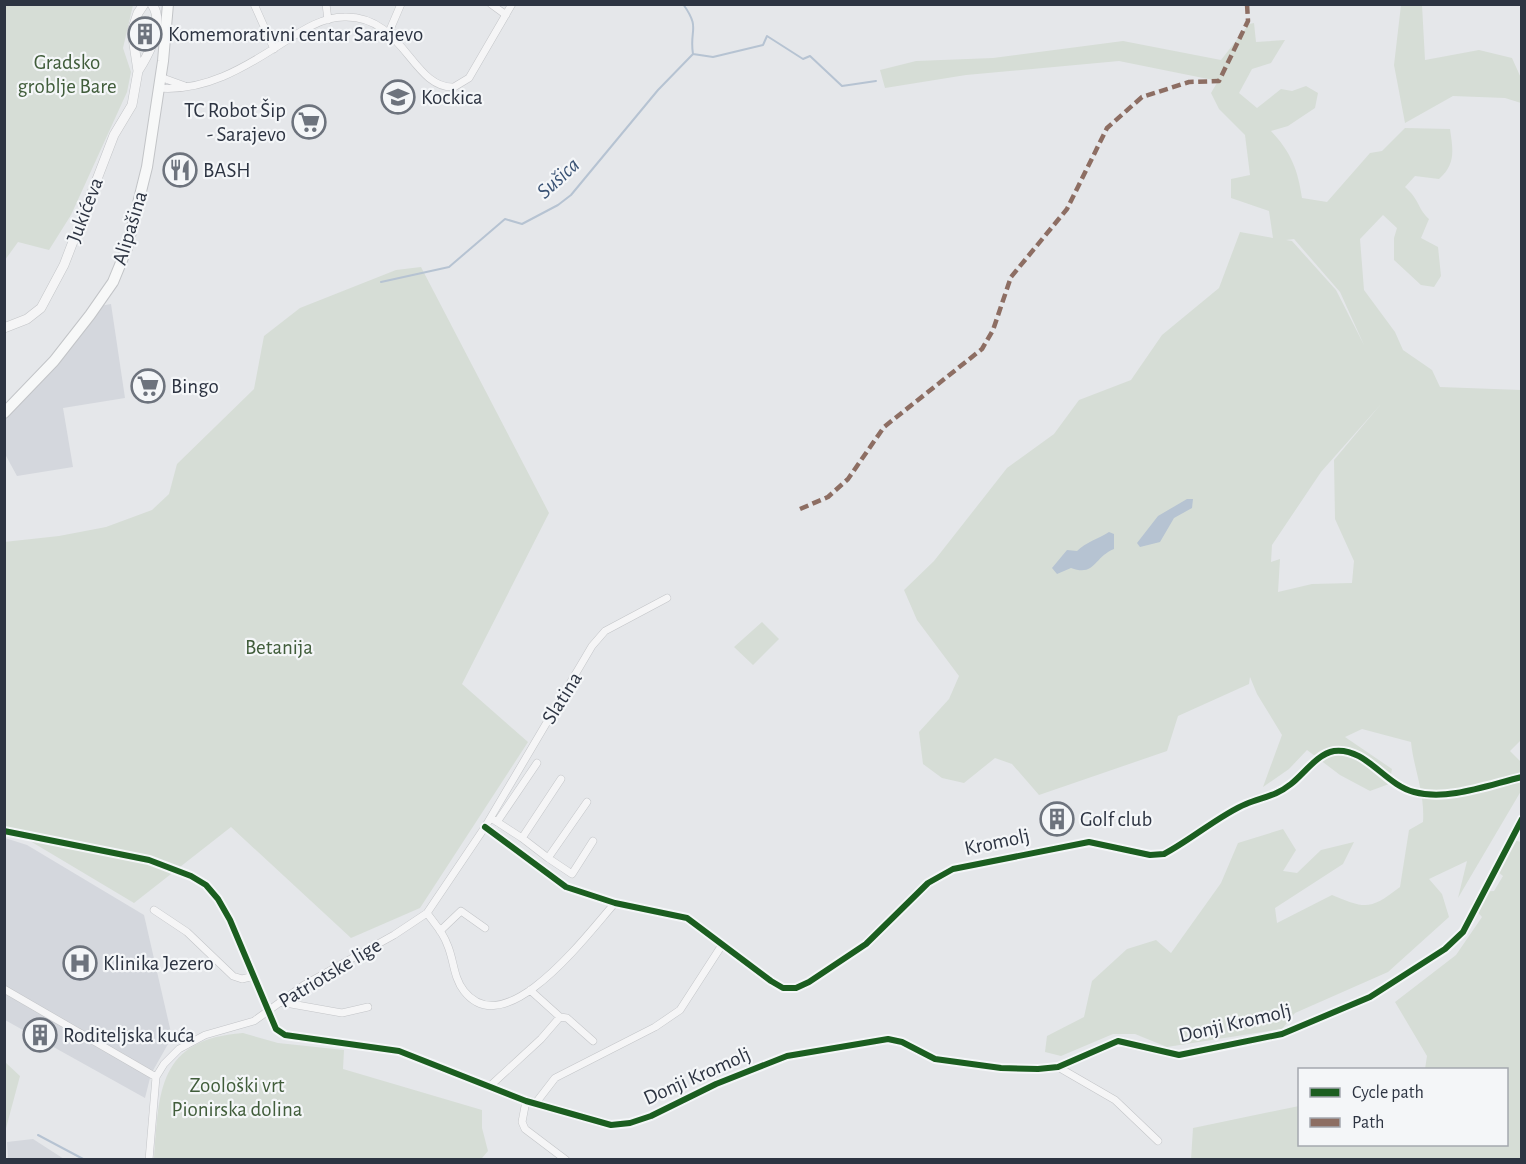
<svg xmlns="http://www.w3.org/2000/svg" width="1526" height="1164" font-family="'Alegreya Sans',sans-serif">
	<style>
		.built { fill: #d4d7dd }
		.green { fill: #d6ddd6; fill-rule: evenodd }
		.water { fill: #b6c3d2 }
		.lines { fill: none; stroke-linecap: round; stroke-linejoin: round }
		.stream { stroke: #b6c3d2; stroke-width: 2 }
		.minor-casing { stroke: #c3c5c8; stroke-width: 8 }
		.tertiary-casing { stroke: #c3c5c8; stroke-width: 10 }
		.primary-casing { stroke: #c2c4c7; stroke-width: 12 }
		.minor { stroke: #f5f5f6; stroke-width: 7 }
		.tertiary { stroke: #f5f5f6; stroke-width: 9 }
		.primary { stroke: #f7f8f8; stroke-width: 10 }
		.quiet { stroke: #8d6e63; stroke-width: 4.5; stroke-dasharray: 9 4.5; stroke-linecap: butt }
		.cycleway-casing { stroke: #f4f6f8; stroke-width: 10 }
		.cycleway { stroke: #1b5e20; stroke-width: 6 }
		.labels { text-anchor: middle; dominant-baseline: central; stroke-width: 4.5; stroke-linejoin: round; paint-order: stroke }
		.poi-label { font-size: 21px; fill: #2d3442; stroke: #f4f6f8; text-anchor: start }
		.park-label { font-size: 21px; fill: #415d3b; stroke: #f4f6f8 }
		.street-label { font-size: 21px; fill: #2d3442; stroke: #f4f6f8 }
		.water-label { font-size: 22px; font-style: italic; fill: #395274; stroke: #f4f6f8 }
	</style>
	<rect width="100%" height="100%" fill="#e5e7ea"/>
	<path class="built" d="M 111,304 L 125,398 L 63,408 L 73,467 L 17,476 L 5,454 L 4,417 L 100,306 Z
		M 5,838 L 27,845 L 144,915 L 172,1037 L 151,1074 L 145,1098 L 5,1020 Z
		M 33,1139 L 64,1159 L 8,1159 L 7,1142 Z"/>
	<path class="green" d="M 5,4 L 133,5 L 123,48 L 131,72 L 127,92 L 71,215 L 49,250 L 18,242 L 5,260 Z
		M 1401,5 L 1422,5 L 1425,60 L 1479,50 L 1512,58 L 1521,78 L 1521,103 L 1505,98 L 1453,96 L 1405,123 L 1394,65 Z
		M 1254,23 L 1256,42 L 1285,40 L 1271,63 L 1252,69 L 1239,93 L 1257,108 L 1281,89 L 1292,91 L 1306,86 L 1318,93 L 1315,108 L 1288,126 L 1271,131 C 1291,152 1298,170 1302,198 L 1327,202 L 1370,153 L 1382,151 L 1405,128 L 1450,129 C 1453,150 1456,164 1439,179 L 1415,176 L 1405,187 C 1420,200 1417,208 1429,219 L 1421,238 L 1438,247 L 1441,276 L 1434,287 L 1421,285 L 1394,260 L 1394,238 L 1397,228 L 1383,215 L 1360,239 L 1364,290 L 1395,332 L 1403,350 L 1432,370 L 1440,387 L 1521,390 L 1522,739 L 1510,751 L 1521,762 L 1521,791 L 1458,898 L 1467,861 L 1429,879 L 1442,894 L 1449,917 L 1388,972 L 1295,1013 L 1282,1029 L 1167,1047 L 1135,1034 L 1113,1034 L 1061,1056 L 1045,1052 L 1047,1036 L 1084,1017 L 1092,981 L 1127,949 L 1156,940 L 1171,953 L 1221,883 L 1238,843 L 1283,829 L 1296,850 L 1283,871 L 1297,873 L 1321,850 L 1354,842 L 1343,864 L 1275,908 L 1277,923 L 1332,895 C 1367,910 1371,909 1400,887 L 1409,830 L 1423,822 C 1425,793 1414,770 1411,742 L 1362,729 L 1345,737 L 1392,769 L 1389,784 L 1370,791 L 1340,775 L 1307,750 L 1289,769 L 1263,787 L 1282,735 L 1257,694 L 1250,677 L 1249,684 L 1178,716 L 1167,751 L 1039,795 L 1012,764 L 995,758 L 964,783 L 942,778 L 923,764 L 919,732 L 949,699 L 959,676 L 917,620 L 904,590 L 934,561 L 1007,468 L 1054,434 L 1079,400 L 1131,380 L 1162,335 L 1219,288 L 1240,232 L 1273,238 L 1269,211 L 1231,198 L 1231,179 L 1250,175 L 1245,135 L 1219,109 L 1211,93 L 1218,81 L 1119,61 L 966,75 L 885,88 L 880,70 L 916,61 L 993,58 L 1123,41 L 1221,60 L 1249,24 ZM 1294,239 L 1340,292 L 1364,345 L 1336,290 L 1292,241 L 1286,240 ZM 1381,404 L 1334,460 L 1335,519 L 1354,561 L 1352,583 L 1312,584 L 1278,592 L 1280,559 L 1271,562 L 1272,545 L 1321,472 Z
		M 421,267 L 549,513 L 462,684 L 528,742 L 420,908 L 351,938 L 231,827 L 134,903 L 5,826 L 4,542 L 59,536 L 106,527 L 152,510 L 169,494 L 177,464 L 254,389 L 264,336 L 300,308 L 396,270 Z
		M 762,622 L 779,639 L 753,665 L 734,647 Z
		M 1509,839 L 1521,842 L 1521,1159 L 1191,1160 L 1193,1128 L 1299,1106 L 1300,1144 L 1506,1144 L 1506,1070 L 1425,1069 L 1427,1056 L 1395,1002 L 1456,955 L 1482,917 L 1471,905 L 1479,892 L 1494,891 L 1503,876 L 1493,868 Z
		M 243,1033 L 278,1043 L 344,1050 L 343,1069 L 482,1110 L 482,1128 L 488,1151 L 482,1158 L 469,1160 L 154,1159 C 159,1091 158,1039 243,1033 Z
		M 5,1062 L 20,1076 L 5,1132 Z"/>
	<path class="water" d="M 1187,499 L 1193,499 L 1192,508 L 1174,518 L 1160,542 L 1140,547 L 1137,543 L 1158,516 Z
		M 1109,532 L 1114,534 L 1114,549 C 1094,557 1095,577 1071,568 L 1057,574 L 1052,568 L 1067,550 L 1077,551 C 1086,542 1098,539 1109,532 Z"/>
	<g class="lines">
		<path class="stream" d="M 683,4 C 701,29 689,29 693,54
			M 381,282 L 449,267 L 505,219 L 522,224 L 558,205 L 571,195 L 658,90 L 693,54 L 713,57 L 763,45 L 767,36 L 803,59 L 810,56 L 842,86 L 876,81
			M 38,1135 L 85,1160"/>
		<g class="minor-casing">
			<path id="minor" d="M 254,4 L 274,49
				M 326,4 L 328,20
				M 491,4 L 506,15
				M 389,32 L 401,4
				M 160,77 L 185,86
				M 158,88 C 204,92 244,68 281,44 C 300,32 321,17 344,17 C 404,15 412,89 454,87 L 469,78 L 512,4
				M 491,818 L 522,838 L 561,779
				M 497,822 L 537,763
				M 485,827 L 566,887 L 615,903 L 687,918 L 771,981 L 783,988 L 796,988 L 809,982 L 866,944 L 928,883 L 953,869 L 1089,842 L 1150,855 L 1164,854 C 1191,840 1221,814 1246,804 C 1263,797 1276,796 1291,784 C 1304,774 1317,754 1334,751 C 1366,747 1385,785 1414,792 C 1448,801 1488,785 1522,777
				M 4,831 L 149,860 L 191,876 L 206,885 L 218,899 L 230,920 L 276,1029 L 285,1035 L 399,1051 L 526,1101 L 611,1125 L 630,1123 L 651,1116 L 716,1084 L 787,1056 L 888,1039 L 902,1042 L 935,1059 L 1001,1068 L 1038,1069 L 1058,1067 L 1118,1041 L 1179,1055 L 1282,1034 L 1370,997 L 1445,949 L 1463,932 L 1522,819
				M 522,838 L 548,858 L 587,802
				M 548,858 L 572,874 L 593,841
				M 154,910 L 187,932 L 233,976 L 242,979 L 254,976
				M 427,913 C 434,923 443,932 447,944 C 454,959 453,977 464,991 C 506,1045 588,933 615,903
				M 440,931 L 461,911 L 485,928
				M 4,989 L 156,1077
				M 530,990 L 560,1017
				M 280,1002 L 342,1013 L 368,1007
				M 1058,1067 L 1115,1100 L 1158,1141
				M 490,1086 L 541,1039 L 560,1017 L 567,1018 L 593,1041
				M 526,1101 L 522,1122 L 525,1129 L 566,1160
				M 535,1104 L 555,1078 L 655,1027 L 680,1010 L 722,945
				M 149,1160 L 156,1077 L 164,1064 L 179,1049 L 205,1035 L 254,1021 L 304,985 L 394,935 L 427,913 L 485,827 L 592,646 L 605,631 L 667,598"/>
		</g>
		<g class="tertiary-casing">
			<path id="tertiary" d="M 138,71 C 149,54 165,24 152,4
				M 4,328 L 27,319 L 41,308 L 64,265 L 114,135 L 132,105 L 138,71 L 132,31 L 138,13 L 144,4"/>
		</g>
		<g class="primary-casing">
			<path id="primary" d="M 4,413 L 54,361 L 90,315 L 113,282 L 127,248 L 147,167 L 163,61 L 168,4"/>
		</g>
		<use href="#minor" class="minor"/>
		<use href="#tertiary" class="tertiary"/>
		<use href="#primary" class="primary"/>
		<path class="quiet" d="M 800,509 L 828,497 L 848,479 L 884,427 L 982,349 L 993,330 L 1011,277 L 1067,209 L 1107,128 L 1142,97 L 1189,82 L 1219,81 L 1248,21 L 1247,4"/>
		<g class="cycleway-casing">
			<path id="cycleway" d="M 485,827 L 566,887 L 615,903 L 687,918 L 771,981 L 783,988 L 796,988 L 809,982 L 866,944 L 928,883 L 953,869 L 1089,842 L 1150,855 L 1164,854 C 1191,840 1221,814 1246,804 C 1263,797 1276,796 1291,784 C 1304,774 1317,754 1334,751 C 1366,747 1385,785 1414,792 C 1448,801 1488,785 1522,777
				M 4,831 L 149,860 L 191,876 L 206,885 L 218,899 L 230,920 L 276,1029 L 285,1035 L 399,1051 L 526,1101 L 611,1125 L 630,1123 L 651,1116 L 716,1084 L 787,1056 L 888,1039 L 902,1042 L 935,1059 L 1001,1068 L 1038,1069 L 1058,1067 L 1118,1041 L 1179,1055 L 1282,1034 L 1370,997 L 1445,949 L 1463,932 L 1522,819"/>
		</g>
		<use href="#cycleway" class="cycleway"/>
	</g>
	<defs>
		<g id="building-ring" transform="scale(1.725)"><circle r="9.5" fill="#f4f6f8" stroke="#6d737d" stroke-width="1.5"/><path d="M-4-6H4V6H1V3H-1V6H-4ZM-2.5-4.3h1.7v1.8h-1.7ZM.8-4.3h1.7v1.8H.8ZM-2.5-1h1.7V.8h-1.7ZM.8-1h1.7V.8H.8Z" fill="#6d737d"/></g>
		<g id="school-ring" transform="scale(1.725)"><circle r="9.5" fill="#f4f6f8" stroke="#6d737d" stroke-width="1.5"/><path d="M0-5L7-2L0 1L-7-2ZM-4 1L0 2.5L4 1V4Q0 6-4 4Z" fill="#6d737d"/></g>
		<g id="supermarket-ring" transform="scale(1.725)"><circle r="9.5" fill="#f4f6f8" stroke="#6d737d" stroke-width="1.5"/><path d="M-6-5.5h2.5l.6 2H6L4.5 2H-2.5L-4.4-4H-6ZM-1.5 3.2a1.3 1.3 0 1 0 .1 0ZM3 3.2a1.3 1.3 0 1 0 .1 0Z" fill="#6d737d"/></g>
		<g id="restaurant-ring" transform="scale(1.725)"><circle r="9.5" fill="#f4f6f8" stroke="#6d737d" stroke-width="1.5"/><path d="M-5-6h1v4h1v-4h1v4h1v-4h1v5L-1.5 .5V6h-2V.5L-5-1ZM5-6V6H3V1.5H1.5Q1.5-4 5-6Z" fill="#6d737d"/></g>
		<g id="hospital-ring" transform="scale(1.725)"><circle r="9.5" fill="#f4f6f8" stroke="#6d737d" stroke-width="1.5"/><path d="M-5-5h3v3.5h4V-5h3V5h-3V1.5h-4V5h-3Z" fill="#6d737d"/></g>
	</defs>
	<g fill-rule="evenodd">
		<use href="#building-ring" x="145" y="34"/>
		<use href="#school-ring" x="398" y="97"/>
		<use href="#supermarket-ring" x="309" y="122"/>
		<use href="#restaurant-ring" x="180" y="170"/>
		<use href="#supermarket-ring" x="148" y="386"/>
		<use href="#building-ring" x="1057" y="819"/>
		<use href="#hospital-ring" x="80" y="963"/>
		<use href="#building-ring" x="40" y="1035"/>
	</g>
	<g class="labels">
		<g class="poi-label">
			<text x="168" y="34">Komemorativni centar Sarajevo</text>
			<text x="421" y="97">Kockica</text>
			<text x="286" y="110" text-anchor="end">TC Robot Šip<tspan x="286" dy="24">- Sarajevo</tspan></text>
			<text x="203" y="170">BASH</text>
			<text x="171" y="386">Bingo</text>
			<text x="1080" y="819">Golf club</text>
			<text x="103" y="963">Klinika Jezero</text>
			<text x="63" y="1035">Roditeljska kuća</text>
		</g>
		<g class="park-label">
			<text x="67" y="62">Gradsko<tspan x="67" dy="24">groblje Bare</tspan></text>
			<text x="279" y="647">Betanija</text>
			<text x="237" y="1085">Zoološki vrt<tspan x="237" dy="24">Pionirska dolina</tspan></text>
		</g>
		<g class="street-label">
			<text transform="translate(85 210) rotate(-69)">Jukićeva</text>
			<text transform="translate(130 228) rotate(-73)">Alipašina</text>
			<text transform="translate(562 698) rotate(-58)">Slatina</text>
			<text transform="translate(997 842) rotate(-12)">Kromolj</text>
			<text transform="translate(330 973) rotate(-31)">Patriotske lige</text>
			<text transform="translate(1235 1023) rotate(-13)">Donji Kromolj</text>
			<text transform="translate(697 1076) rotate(-24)">Donji Kromolj</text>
		</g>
		<g class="water-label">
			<text transform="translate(558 178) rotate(-43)">Sušica</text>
		</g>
	</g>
	<rect width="1526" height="1164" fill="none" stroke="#2d3442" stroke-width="12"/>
	<rect x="1298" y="1068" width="210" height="78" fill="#f4f6f8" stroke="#a4a8af" stroke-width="1.5"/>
	<rect x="1310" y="1088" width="30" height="9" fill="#1b5e20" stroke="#a4a8af" stroke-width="1.5"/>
	<text x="1352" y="1098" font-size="18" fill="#2d3442">Cycle path</text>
	<rect x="1310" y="1118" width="30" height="9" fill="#8d6e63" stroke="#a4a8af" stroke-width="1.5"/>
	<text x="1352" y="1128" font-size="18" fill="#2d3442">Path</text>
</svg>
